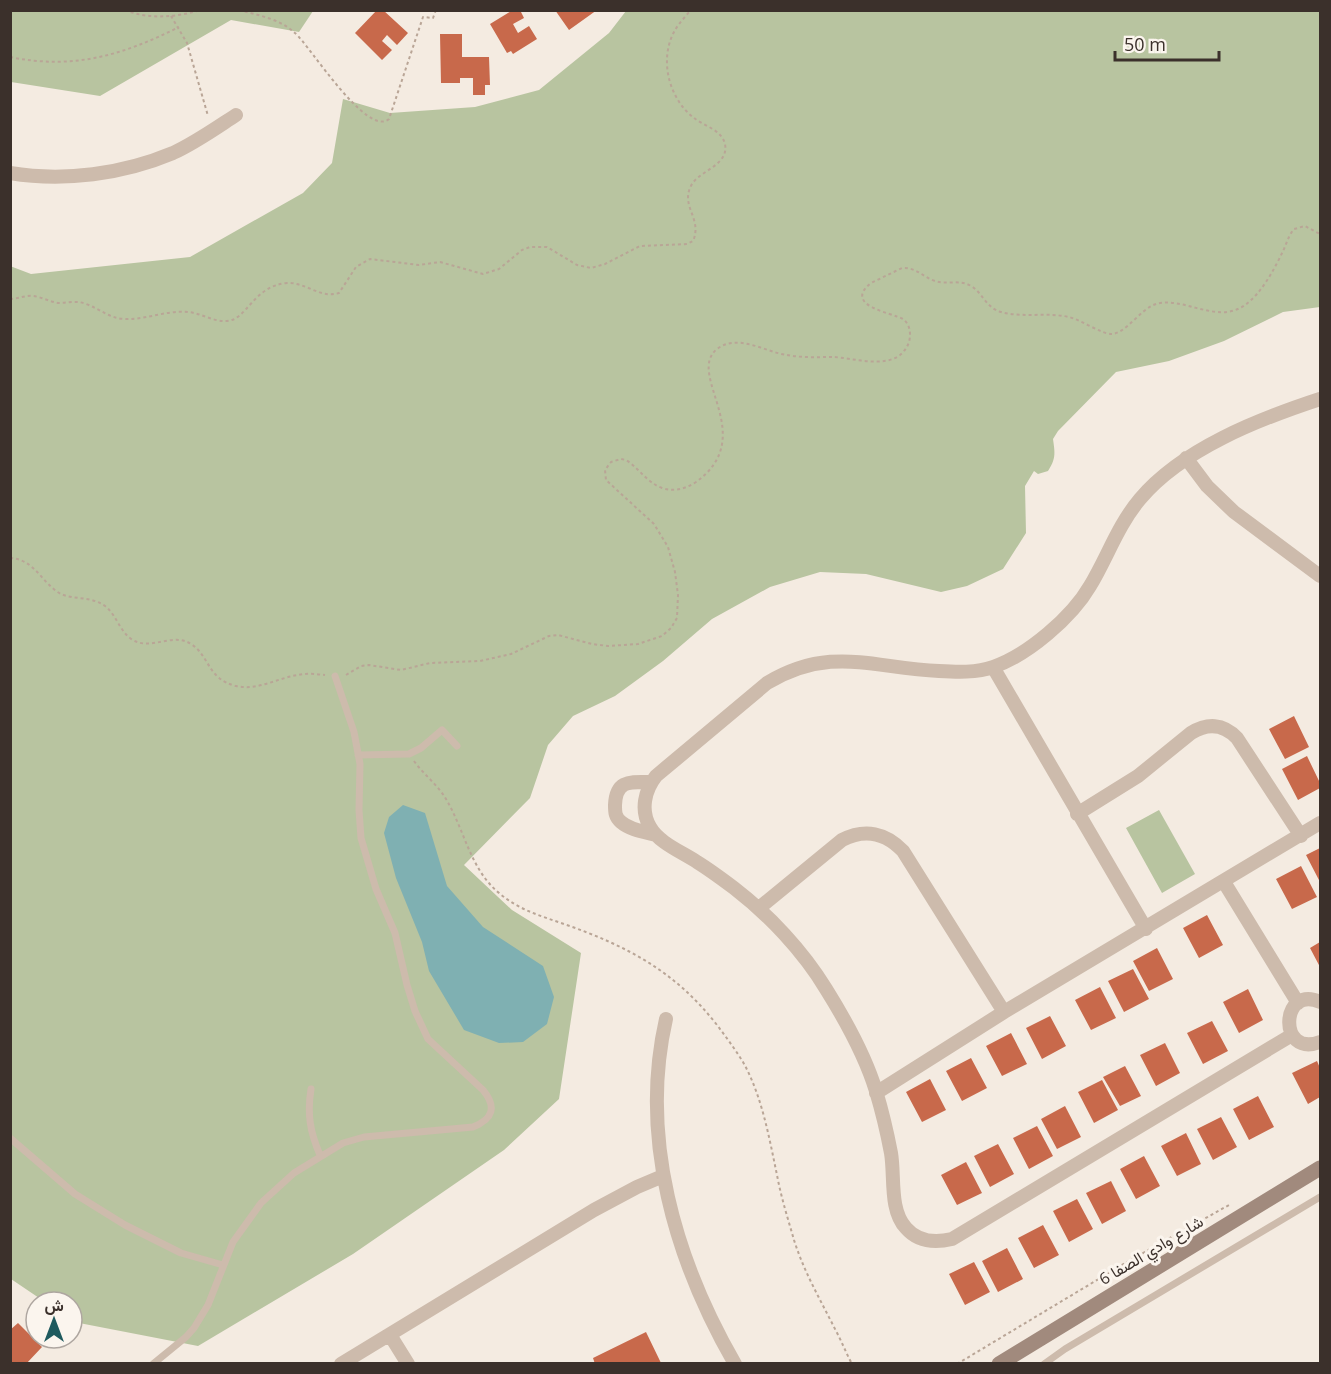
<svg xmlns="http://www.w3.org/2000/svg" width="1331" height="1374" font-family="'Open Sans',Vazirmatn,sans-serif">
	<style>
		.green { fill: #b8c4a0 }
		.water { fill: #7fb0b2 }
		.building { fill: #c8694b }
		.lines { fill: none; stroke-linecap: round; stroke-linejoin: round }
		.path { stroke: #b9a596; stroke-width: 2; stroke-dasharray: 3 3; stroke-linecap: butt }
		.lane { stroke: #cdbbac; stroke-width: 7 }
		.street { stroke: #cdbbac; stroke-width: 14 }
		.secondary { stroke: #a18a7d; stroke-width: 15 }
		.labels { text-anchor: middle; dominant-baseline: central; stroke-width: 6; stroke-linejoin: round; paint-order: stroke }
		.street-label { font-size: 16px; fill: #3b302b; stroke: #fbf5ee }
	</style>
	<rect width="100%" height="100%" fill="#f4ebe1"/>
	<path class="green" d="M 10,11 L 11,10 L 313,11 L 299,32 L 231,20 L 100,96 L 11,82 Z
		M 626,11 L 1320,11 L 1320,307 L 1283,312 L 1224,341 L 1169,361 L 1116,372 L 1058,431 L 1053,439 C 1055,453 1056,459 1048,471 L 1038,474 L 1034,471 L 1025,486 L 1026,533 L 1003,569 L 967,586 L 941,592 L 866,574 L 820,572 L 770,587 L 712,619 L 663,661 L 615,696 L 573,716 L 548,745 L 530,798 L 464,865 L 512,910 L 581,953 L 559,1099 L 504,1150 L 353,1254 L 198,1346 L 74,1322 L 72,1321 L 72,1302 L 45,1302 L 11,1279 L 10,266 L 31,274 L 190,257 L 303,193 L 332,163 L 343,99 L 390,113 L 475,107 L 539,90 L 609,33 Z
		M 1159,810 L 1195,874 L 1162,893 L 1126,828 Z"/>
	<path class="water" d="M 403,805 L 425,813 L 447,886 L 483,927 L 543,966 L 554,997 L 547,1024 L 523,1042 L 499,1043 L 464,1030 L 429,971 L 422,942 L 396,878 L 384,833 L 389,817 Z"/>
	<path class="building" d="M 377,10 L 383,10 L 408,33 L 397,45 L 387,35 L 382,41 L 392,50 L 382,60 L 355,33 Z
		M 513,10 L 520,10 L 524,18 L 513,24 L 518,33 L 529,26 L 537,39 L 513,54 L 511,51 L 507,53 L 490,24 Z
		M 555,10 L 597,10 L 569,30 Z
		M 440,34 L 462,34 L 462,57 L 489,57 L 490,85 L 485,85 L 485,95 L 473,95 L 473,78 L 460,78 L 460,83 L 441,83 Z
		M 1294,716 L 1309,747 L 1285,759 L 1269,729 Z
		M 1307,756 L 1320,783 L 1320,788 L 1298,800 L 1282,769 Z
		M 1320,848 L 1320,882 L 1306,855 Z
		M 1301,866 L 1317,897 L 1292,909 L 1276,879 Z
		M 1207,915 L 1223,945 L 1199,958 L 1183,928 Z
		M 1320,942 L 1320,967 L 1310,948 Z
		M 1157,948 L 1173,979 L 1149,991 L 1133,961 Z
		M 1133,969 L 1149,999 L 1124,1012 L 1108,981 Z
		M 1100,987 L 1116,1018 L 1091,1030 L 1075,1000 Z
		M 1248,989 L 1263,1020 L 1239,1033 L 1223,1002 Z
		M 1050,1016 L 1066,1046 L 1042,1059 L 1026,1028 Z
		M 1212,1021 L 1228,1051 L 1203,1064 L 1187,1033 Z
		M 1011,1033 L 1027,1064 L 1002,1076 L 986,1046 Z
		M 1165,1043 L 1180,1073 L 1156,1086 L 1140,1055 Z
		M 971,1058 L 987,1088 L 962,1101 L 946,1071 Z
		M 1317,1061 L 1320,1068 L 1320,1097 L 1308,1104 L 1292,1073 Z
		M 1125,1066 L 1141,1096 L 1120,1106 L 1103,1077 Z
		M 930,1079 L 946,1110 L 922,1122 L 906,1092 Z
		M 1102,1080 L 1118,1110 L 1094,1123 L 1078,1092 Z
		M 1258,1096 L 1274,1127 L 1249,1140 L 1233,1109 Z
		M 1065,1106 L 1081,1137 L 1057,1149 L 1041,1119 Z
		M 1221,1117 L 1237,1147 L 1213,1160 L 1197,1129 Z
		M 1037,1126 L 1053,1156 L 1029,1169 L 1013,1138 Z
		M 1186,1133 L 1201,1164 L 1177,1176 L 1161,1146 Z
		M 998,1144 L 1014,1174 L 990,1187 L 974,1156 Z
		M 1144,1156 L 1160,1186 L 1136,1199 L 1120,1169 Z
		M 966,1162 L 982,1193 L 957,1205 L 941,1175 Z
		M 1111,1181 L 1126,1211 L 1102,1224 L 1086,1193 Z
		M 1077,1199 L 1093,1229 L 1069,1242 L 1053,1211 Z
		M 1043,1225 L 1059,1255 L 1034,1268 L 1018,1238 Z
		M 1007,1248 L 1023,1279 L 998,1292 L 982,1261 Z
		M 974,1262 L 990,1292 L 965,1305 L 949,1274 Z
		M 18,1323 L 42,1347 L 26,1364 L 10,1364 L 10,1330 Z
		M 646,1332 L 661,1363 L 595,1364 L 593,1358 Z"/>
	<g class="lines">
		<path class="path" d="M 125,10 C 150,20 176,17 201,10
			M 239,10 C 258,15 280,19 295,33 C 310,46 367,138 389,119 L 423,17 L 433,18 L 436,10
			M 10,12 L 13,10
			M 171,16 L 187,43 L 208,116
			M 10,57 C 74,70 123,55 179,27
			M 10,299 C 18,299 25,295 33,296 C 42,297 50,302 59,303 C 68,303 77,300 86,304 C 100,309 109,318 124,319 C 146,320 166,310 188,312 C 201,313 213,322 227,321 C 247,320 253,286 287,283 C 306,282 320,299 339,293 L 356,267 L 370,259 L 419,265 L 440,262 L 483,274 L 499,269 L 522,250 L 530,247 L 547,247 L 577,265 L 591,268 L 605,264 L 640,246 L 687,244 L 693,241 C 703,218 679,206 692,184 C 701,170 729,165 725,144 C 722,130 704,126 694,118 C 669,99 659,60 674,32 C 678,24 685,17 691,10
			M 10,558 C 35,559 42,584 61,594 C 75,600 91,596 105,606 C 117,615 120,633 133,640 C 151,651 173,632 191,644 C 210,656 207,679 236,686 C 258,691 277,678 298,675 C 307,673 316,674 325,675
			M 346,675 L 361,666 L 369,665 L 401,670 L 430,663 L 480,661 L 511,654 L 549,636 L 558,635 L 592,644 L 608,646 L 638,644 L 662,636 L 671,628 L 677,618 L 678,595 L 675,572 L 668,547 L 654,524 L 606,480 L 605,470 L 611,462 L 621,459 L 626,460 C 639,468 646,482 662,488 C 674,492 685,489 696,482 C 760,436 685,375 717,349 C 738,333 765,352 787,355 C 802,358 818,357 833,357 C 853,358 883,368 900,355 C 906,350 910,343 910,335 C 910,328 908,323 903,319 C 893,313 842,306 871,283 L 902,268 C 916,267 923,277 935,281 C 947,285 960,279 971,286 C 983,293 986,308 1001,312 C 1023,318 1047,312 1069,317 C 1081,320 1102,334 1111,334 C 1126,334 1140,309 1156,304 C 1184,296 1217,325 1245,305 C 1262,293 1275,268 1284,249 C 1287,242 1289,235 1294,229 L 1305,226 L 1320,234
			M 414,761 C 424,775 438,785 446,799 C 465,831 470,869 499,893 C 519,910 541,916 564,924 C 627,946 675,971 717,1025 C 726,1037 735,1049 743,1062 C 762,1096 769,1137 777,1175 C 781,1197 788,1219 794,1240 C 804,1272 821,1301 836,1331 C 842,1342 846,1353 852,1364
			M 957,1364 L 1127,1262 L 1229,1205"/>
		<path class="lane" d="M 358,755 L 409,754 L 421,748 L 442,730 L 457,746
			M 311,1089 C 307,1114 310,1132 320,1155
			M 10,1138 L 75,1194 L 125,1225 L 181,1253 L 223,1265
			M 153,1364 L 186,1337 L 194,1328 L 208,1305 L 233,1242 L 261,1203 L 294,1173 L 343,1143 L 364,1137 L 473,1127 C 493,1119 497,1107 483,1090 L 428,1039 L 415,1011 L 407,985 L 395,933 L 376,889 L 361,838 L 359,810 L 360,764 L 354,732 L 335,676
			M 1044,1364 L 1065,1349 L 1320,1197"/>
		<path class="street" d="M 10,173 C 64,182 123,174 173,153 C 195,143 216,128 236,115
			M 1186,458 L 1207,486 L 1234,512 L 1320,576
			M 993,667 L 1146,929
			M 651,782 C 631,782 616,779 615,805 C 615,812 615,817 621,822 C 630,830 645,832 656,835
			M 1077,814 L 1138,776 L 1191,733 C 1207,723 1223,723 1237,738 L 1301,836
			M 1224,882 L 1298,1003
			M 759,908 L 842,840 C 865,828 886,833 903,851 L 1004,1012
			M 1320,1002 C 1281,984 1277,1058 1320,1042
			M 666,1019 C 639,1137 675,1260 735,1364
			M 1292,1035 L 952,1239 C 935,1243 918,1242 906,1228 C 889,1210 895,1176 891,1153 C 887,1132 882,1111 876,1091 C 865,1055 846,1021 826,989 C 803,951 769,915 734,888 C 722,879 710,870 697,862 C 682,852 659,843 650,827 C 640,810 645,790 656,776 L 767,683 C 831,645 872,668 939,671 C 956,672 977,673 993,667 C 1028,655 1072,617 1090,586 C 1107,558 1118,525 1140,499 C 1182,449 1259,419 1320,399
			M 876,1093 L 1004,1012 L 1320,823
			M 390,1335 L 408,1364
			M 341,1364 L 594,1210 L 637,1187 L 663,1176"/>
		<path class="secondary" d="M 999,1364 L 1320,1168"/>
	</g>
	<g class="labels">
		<g class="street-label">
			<text transform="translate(1151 1250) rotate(-31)">شارع وادي الصفا 6</text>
		</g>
	</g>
	<rect width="1331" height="1374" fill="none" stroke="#3b302b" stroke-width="24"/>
	<g transform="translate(54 1320)"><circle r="28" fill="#fbf5ee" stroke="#aea6a0" stroke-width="1.5"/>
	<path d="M0-4.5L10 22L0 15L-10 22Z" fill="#1f5a5e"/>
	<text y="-9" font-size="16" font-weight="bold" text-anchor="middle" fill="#3b302b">ش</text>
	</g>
	<path d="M1115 51v9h104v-9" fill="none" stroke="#3b302b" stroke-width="3"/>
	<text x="1124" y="51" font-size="18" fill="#3b302b" stroke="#fbf5ee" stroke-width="4.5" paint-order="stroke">50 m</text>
</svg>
